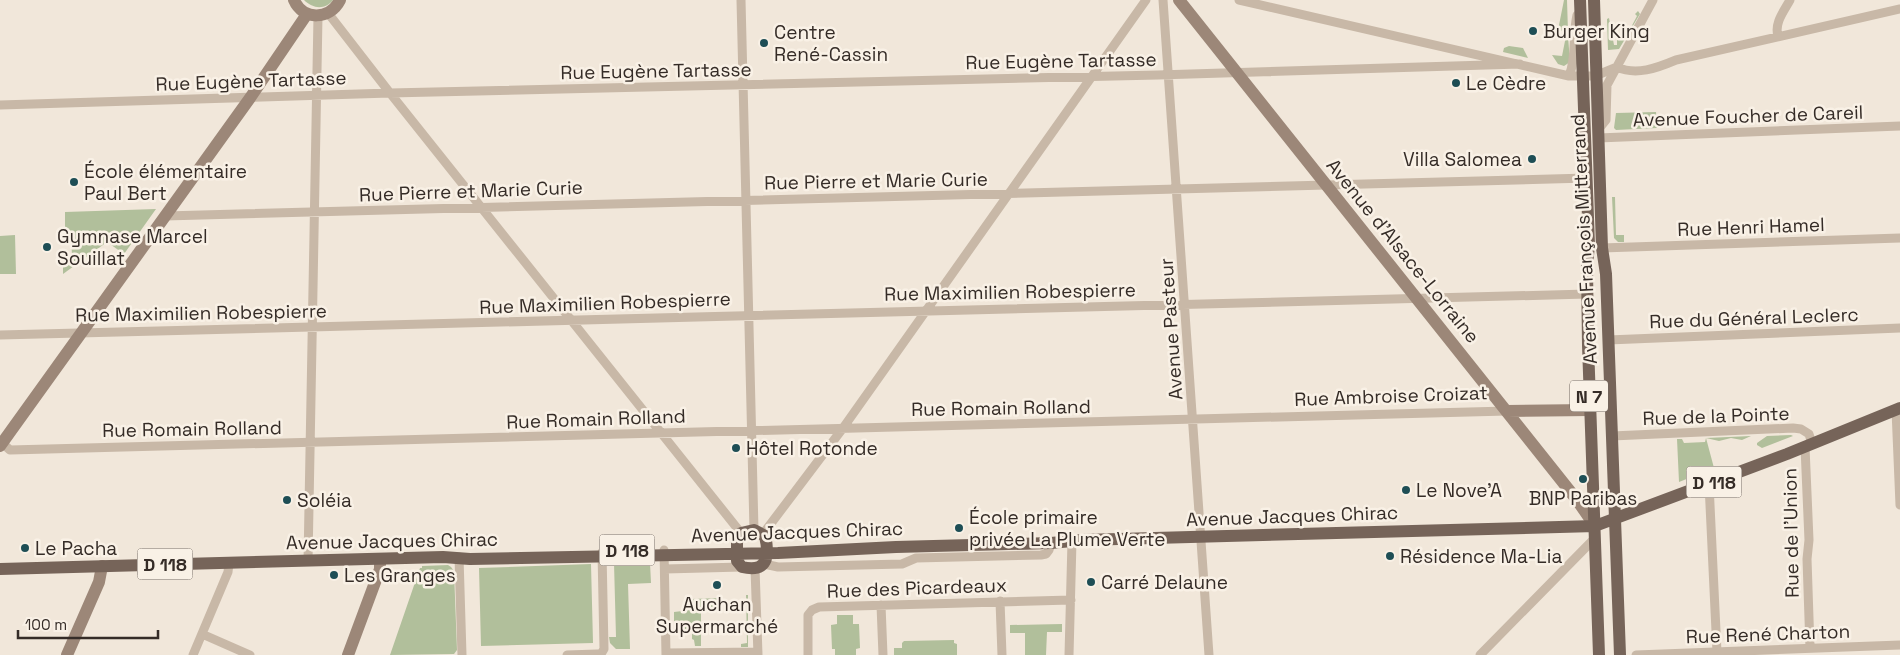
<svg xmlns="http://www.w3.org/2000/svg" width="1900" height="655" font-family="'Space Grotesk',sans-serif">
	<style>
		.green { fill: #b1bf9b }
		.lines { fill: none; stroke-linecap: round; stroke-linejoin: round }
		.street { stroke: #c8b8a7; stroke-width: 9 }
		.secondary { stroke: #9c8778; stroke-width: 12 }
		.primary { stroke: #766459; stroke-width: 12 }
		.poi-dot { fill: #1e4e55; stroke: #f9f1e6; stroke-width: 2 }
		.labels { text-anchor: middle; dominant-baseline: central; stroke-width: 5; stroke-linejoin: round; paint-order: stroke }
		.shield { fill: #f9f1e6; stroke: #706760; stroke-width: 1 }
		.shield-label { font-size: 18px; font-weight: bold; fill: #352c27 }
		.poi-label { font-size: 19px; fill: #352c27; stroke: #f9f1e6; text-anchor: start }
		.street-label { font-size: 19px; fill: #352c27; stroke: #f9f1e6 }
	</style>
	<rect width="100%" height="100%" fill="#f1e7da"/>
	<path class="green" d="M 304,0 L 333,0 C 325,10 313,9 304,0 Z
		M 1564,0 L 1567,0 L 1568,32 L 1558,30 Z
		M 1638,11 L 1640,14 L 1619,49 L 1608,50 L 1607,19 L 1609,18 L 1614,45 L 1617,45 L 1617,39 C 1628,37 1632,25 1637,16 L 1635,14 Z
		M 1566,36 L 1568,36 L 1570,62 L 1564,66 L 1558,64 L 1552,55 L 1562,56 Z
		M 1509,46 L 1523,48 L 1528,58 L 1503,52 L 1504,48 Z
		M 1656,112 L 1657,128 L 1616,130 L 1614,128 L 1616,113 Z
		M 1612,197 L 1615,197 L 1616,235 L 1624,235 L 1624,242 L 1618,242 L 1614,238 Z
		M 156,209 L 124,254 L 107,242 L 63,274 L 63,257 L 72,256 L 71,233 L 65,233 L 65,212 Z
		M 15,235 L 16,274 L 0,274 L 0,236 Z
		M 1791,435 L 1793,436 L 1762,448 L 1757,445 L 1757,443 L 1767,436 Z
		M 1751,436 L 1742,440 L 1731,438 L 1719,441 L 1706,438 L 1714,468 L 1679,482 L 1677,439 L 1682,439 L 1684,443 L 1705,442 L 1706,438 Z
		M 614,563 L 625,563 L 625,566 L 644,566 L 644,563 L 650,563 L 651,583 L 628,584 L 630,649 L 616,649 L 610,643 L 609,637 L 616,637 Z
		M 591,564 L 593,643 L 481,646 L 479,568 Z
		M 448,565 L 451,567 L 454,571 L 457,650 L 454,654 L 390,655 L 420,568 L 422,568 L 422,566 Z
		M 746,595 L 748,595 L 748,647 L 741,647 L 741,644 L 747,643 Z
		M 721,598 L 722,609 L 701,609 L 701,646 L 695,646 L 694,640 L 692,639 L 692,632 L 674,632 L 674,612 L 691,610 L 691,599 Z
		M 837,615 L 853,615 L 853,624 L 859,624 L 860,648 L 856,649 L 856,655 L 835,655 L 835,649 L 832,649 L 831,625 L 837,624 Z
		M 1062,624 L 1062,632 L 1047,632 L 1046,655 L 1025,655 L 1025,633 L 1010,633 L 1010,625 Z
		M 954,640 L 954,643 L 957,644 L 957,655 L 894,655 L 894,648 L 902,648 L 902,643 L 904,641 Z"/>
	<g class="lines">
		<path class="street" d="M 741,0 L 754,530
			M 1163,0 L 1209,655
			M 1239,0 L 1569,76 L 1595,76 L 1617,67
			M 328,13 L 390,93 L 741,533
			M 1778,36 C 1774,23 1784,11 1790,0
			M 1617,67 C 1636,76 1657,68 1676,60 L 1900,9
			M 1569,76 C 1577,57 1572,36 1577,15
			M 0,105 L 390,93 L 1158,75 L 1520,64
			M 1598,130 L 1606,120 L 1607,85 L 1653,0
			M 1598,138 L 1900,126
			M 165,216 L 1587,178
			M 1602,248 L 1900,238
			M 0,335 L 1587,294
			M 1608,340 L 1900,328
			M 1896,410 L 1900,505
			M 1612,436 L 1793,428 L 1801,429 L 1809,434 L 1812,444
			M 2,443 L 10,450 L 1507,411
			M 1805,447 L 1809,540 L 1807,559 L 1810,648
			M 1709,484 L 1717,652
			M 763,534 L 843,428 L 1146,0
			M 664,550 L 666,655
			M 459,557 L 462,655
			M 308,561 L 318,16
			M 764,564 L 778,567 L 902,564 L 916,558 L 1041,555 L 1046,554 L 1049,550 L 1051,543
			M 755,568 L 758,655
			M 665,569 L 742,567
			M 1000,601 L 1002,655
			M 881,605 L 883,655
			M 202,634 L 250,655
			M 666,653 L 758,652
			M 193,655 L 228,572 L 229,563
			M 567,655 L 597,654 L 601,654 L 604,649 L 602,552
			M 808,655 L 808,615 L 812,610 L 819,607 L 1071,600
			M 1069,655 L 1072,541
			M 1480,655 L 1595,538
			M 1636,655 L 1900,645"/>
		<path class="secondary" d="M 294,0 C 303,21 330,20 340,0
			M 1179,0 L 1577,500 L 1595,526
			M 1507,411 L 1590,410
			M 0,446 L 250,98 L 307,14
			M 67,655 L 99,582 L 102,566
			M 348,655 L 380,569 L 380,559"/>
		<path class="primary" d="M 1580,0 L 1589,245 L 1587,266 L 1588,345 L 1599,655
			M 1594,0 L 1602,248 L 1606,274 L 1620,655
			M 754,530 L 765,536 C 770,557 767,573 742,567 L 737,561 L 737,542 L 741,533 Z
			M 0,569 L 443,557 L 470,559 L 778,553 L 896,547 L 1051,543 L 1082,540 L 1595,526 L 1787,454 L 1900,408"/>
	</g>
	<g class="poi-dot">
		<circle cx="1533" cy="31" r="5"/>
		<circle cx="764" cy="43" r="5"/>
		<circle cx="1456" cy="83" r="5"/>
		<circle cx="1532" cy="159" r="5"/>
		<circle cx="74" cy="182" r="5"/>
		<circle cx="47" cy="247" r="5"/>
		<circle cx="736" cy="448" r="5"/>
		<circle cx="1583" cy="479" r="5"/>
		<circle cx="1406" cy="490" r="5"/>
		<circle cx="287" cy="500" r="5"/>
		<circle cx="959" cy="528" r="5"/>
		<circle cx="25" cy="548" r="5"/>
		<circle cx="1390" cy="556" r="5"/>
		<circle cx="334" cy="575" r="5"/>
		<circle cx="1091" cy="582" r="5"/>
		<circle cx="717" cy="585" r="5"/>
	</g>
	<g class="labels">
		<g class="shield">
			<rect x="1570" y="380.5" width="38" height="31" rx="4"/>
			<rect x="1686.5" y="466.5" width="55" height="31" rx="4"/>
			<rect x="599.5" y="534.5" width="55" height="31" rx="4"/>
			<rect x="137.5" y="548.5" width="55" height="31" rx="4"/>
		</g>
		<g class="shield-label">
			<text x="1589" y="396">N 7</text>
			<text x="1714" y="482">D 118</text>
			<text x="627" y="550">D 118</text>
			<text x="165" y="564">D 118</text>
		</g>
		<g class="poi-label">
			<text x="1543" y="31">Burger King</text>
			<text x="774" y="32">Centre<tspan x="774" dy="22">René-Cassin</tspan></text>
			<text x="1466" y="83">Le Cèdre</text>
			<text x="1522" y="159" text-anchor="end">Villa Salomea</text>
			<text x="84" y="171">École élémentaire<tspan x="84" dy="22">Paul Bert</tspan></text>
			<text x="57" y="236">Gymnase Marcel<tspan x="57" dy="22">Souillat</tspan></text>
			<text x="746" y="448">Hôtel Rotonde</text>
			<text x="1416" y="490">Le Nove'A</text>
			<text x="1583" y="498" text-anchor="middle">BNP Paribas</text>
			<text x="297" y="500">Soléia</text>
			<text x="969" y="517">École primaire<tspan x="969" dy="22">privée La Plume Verte</tspan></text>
			<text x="35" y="548">Le Pacha</text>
			<text x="1400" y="556">Résidence Ma-Lia</text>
			<text x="344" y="575">Les Granges</text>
			<text x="1101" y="582">Carré Delaune</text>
			<text x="717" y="604" text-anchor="middle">Auchan<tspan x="717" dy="22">Supermarché</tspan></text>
		</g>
		<g class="street-label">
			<text transform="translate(1061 61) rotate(-1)">Rue Eugène Tartasse</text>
			<text transform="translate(656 71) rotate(-1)">Rue Eugène Tartasse</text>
			<text transform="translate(251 81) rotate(-2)">Rue Eugène Tartasse</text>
			<text transform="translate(1748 116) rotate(-2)">Avenue Foucher de Careil</text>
			<text transform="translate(876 181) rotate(-1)">Rue Pierre et Marie Curie</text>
			<text transform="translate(471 191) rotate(-2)">Rue Pierre et Marie Curie</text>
			<text transform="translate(1751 227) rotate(-2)">Rue Henri Hamel</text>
			<text transform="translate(1584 239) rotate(-93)">Avenue François Mitterrand</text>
			<text transform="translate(1403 251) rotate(51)">Avenue d'Alsace-Lorraine</text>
			<text transform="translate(1010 292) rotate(-1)">Rue Maximilien Robespierre</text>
			<text transform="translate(605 303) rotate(-2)">Rue Maximilien Robespierre</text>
			<text transform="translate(201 313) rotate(-1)">Rue Maximilien Robespierre</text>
			<text transform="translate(1754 318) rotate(-2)">Rue du Général Leclerc</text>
			<text transform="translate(1171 329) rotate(-94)">Avenue Pasteur</text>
			<text transform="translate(1391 396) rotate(-2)">Rue Ambroise Croizat</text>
			<text transform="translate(1001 408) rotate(-1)">Rue Romain Rolland</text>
			<text transform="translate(1716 416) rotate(-2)">Rue de la Pointe</text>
			<text transform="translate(596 419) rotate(-2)">Rue Romain Rolland</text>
			<text transform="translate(192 429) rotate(-1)">Rue Romain Rolland</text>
			<text transform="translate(1292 516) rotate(-2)">Avenue Jacques Chirac</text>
			<text transform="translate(797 532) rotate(-2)">Avenue Jacques Chirac</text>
			<text transform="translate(1791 533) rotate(-91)">Rue de l'Union</text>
			<text transform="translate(392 541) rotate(-1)">Avenue Jacques Chirac</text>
			<text transform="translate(917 588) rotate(-2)">Rue des Picardeaux</text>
			<text transform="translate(1768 634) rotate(-2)">Rue René Charton</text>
		</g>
	</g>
	<path d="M18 630v8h140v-8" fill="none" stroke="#352c27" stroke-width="2.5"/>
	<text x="25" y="630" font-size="15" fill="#352c27" stroke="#f9f1e6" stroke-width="4" paint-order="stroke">100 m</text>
</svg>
